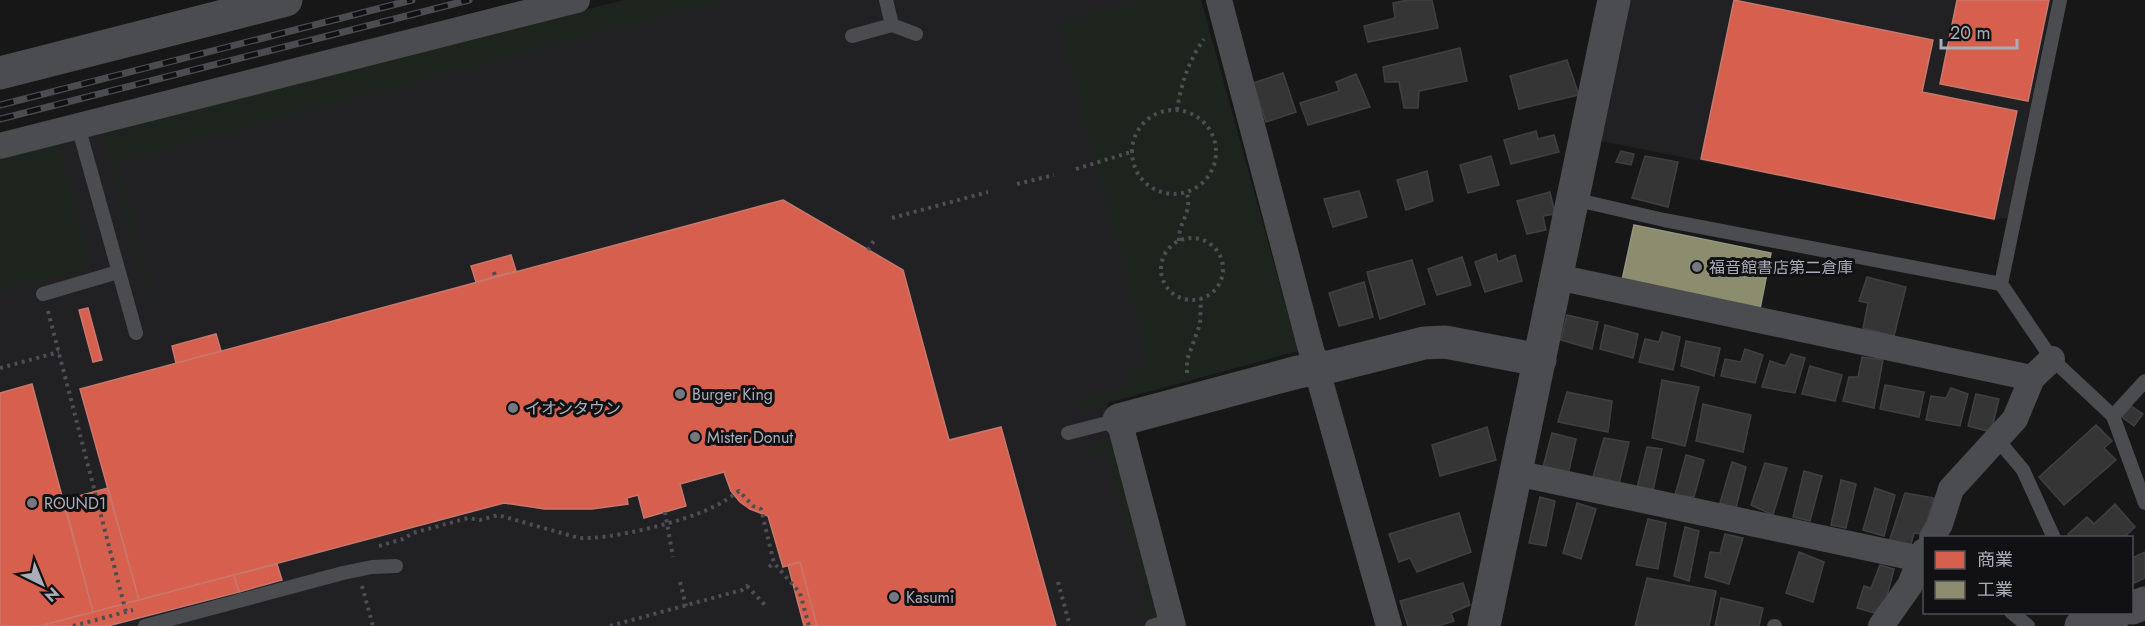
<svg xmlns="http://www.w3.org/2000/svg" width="2145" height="626" font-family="Jost,'Noto Sans JP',sans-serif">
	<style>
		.built { fill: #212123 }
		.green { fill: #1d241e }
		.shops { fill: #d6604d; stroke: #c8776d; stroke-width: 1.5 }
		.industry { fill: #8c8c6e; stroke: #949684; stroke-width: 1.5 }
		.building { fill: #353536; stroke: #3f4043; stroke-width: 1.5 }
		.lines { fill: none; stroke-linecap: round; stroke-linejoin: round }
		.path { stroke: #4d4e52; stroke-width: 4; stroke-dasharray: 3 4.5; stroke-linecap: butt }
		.service { stroke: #4b4c50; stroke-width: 14 }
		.minor { stroke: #4b4c50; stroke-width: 26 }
		.tertiary { stroke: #4b4c50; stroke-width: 33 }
		.trunk { stroke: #4e4e52; stroke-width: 33 }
		.rail-casing { stroke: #4b4c4f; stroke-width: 7 }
		.rail { stroke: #111113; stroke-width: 4.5; stroke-dasharray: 14; stroke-linecap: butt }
		.poi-dot { fill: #757880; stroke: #111113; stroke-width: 2 }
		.labels { text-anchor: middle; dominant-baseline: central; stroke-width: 6; stroke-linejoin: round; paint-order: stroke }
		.poi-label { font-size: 16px; fill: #a8adb8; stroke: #111113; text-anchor: start }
	</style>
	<rect width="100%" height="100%" fill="#171717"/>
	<path class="built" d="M 624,0 L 1201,0 L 1298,351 L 1107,403 L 1166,626 L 0,626 L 0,159 Z
		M 1625,0 L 2052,0 L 2008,218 L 1994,219 L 1596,140 Z"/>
	<path class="green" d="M 624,0 L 726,0 L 117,162 L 152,296 L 147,297 L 104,133 Z
		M 1142,0 L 1201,0 L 1298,351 L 1081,410 L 1078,408 L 1076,402 L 1134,387 L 1130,369 L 1149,364 L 1059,23 Z
		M 57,145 L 90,259 L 83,270 L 0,292 L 0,159 Z
		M 1116,438 L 1162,612 L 1134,620 L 1132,614 L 1150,608 L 1107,452 L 1090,457 L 1089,452 L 1092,446 Z"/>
	<path class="shops" d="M 1734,0 L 1933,40 L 1922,92 L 2017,111 L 1994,219 L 1701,159 Z
		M 1957,0 L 2049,0 L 2028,101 L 1940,84 Z
		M 783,200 L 903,270 L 949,440 L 1001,427 L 1056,626 L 817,626 L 800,562 L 783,567 L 768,516 L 750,509 L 740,502 L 731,491 L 724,472 L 680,484 L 686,506 L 644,518 L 638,495 L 627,498 L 628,504 L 592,509 L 545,509 L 504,503 L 139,600 L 80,389 Z
		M 511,255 L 516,271 L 476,282 L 471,266 Z
		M 88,308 L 102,360 L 93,362 L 79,310 Z
		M 216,334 L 221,351 L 176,363 L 172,346 Z
		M 32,384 L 93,612 L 40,626 L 0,626 L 0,393 Z
		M 108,488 L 139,600 L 93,612 L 64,500 Z
		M 800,562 L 817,626 L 804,626 L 788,565 Z
		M 277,564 L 282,580 L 239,592 L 234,575 Z
		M 234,575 L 239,592 L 108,626 L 40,626 Z"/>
	<path class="industry" d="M 1634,225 L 1771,253 L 1760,309 L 1622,280 Z"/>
	<path class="building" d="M 1408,0 L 1432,0 L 1438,28 L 1368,42 L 1364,26 L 1395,18 L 1393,3 Z
		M 1460,48 L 1467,81 L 1419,91 L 1418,108 L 1404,108 L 1399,82 L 1385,82 L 1383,67 Z
		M 1567,60 L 1579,95 L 1519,109 L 1510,76 Z
		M 1283,73 L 1296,112 L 1266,122 L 1253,83 Z
		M 1356,74 L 1370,107 L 1308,125 L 1300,103 L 1339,91 L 1336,82 Z
		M 1536,131 L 1538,139 L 1554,135 L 1559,152 L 1511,164 L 1504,140 Z
		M 1621,151 L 1634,154 L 1631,165 L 1616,162 Z
		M 1491,156 L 1499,185 L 1468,193 L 1460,165 Z
		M 1645,156 L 1678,162 L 1668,207 L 1632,198 Z
		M 1427,171 L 1433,201 L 1406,210 L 1397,180 Z
		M 1359,191 L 1367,217 L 1333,227 L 1324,199 Z
		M 1550,192 L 1555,214 L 1543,216 L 1546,230 L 1527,234 L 1517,201 Z
		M 1496,254 L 1498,262 L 1515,255 L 1522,281 L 1485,292 L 1475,262 Z
		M 1462,257 L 1471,285 L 1437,295 L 1428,269 Z
		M 1412,260 L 1425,304 L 1380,319 L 1367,272 Z
		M 1867,277 L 1906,287 L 1894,336 L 1863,328 L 1868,303 L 1859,301 Z
		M 1364,282 L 1373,317 L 1339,326 L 1329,293 Z
		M 1567,315 L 1598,322 L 1592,349 L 1561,340 Z
		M 1605,325 L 1638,334 L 1633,358 L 1600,349 Z
		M 1662,332 L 1680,337 L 1673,370 L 1639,362 L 1645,339 L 1659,342 Z
		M 1686,341 L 1720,348 L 1714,376 L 1681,366 Z
		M 1745,349 L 1763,355 L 1755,383 L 1721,376 L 1725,359 L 1741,362 Z
		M 1791,354 L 1805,358 L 1795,393 L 1762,387 L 1770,361 L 1785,366 Z
		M 1862,357 L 1883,360 L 1874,408 L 1843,401 L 1849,377 L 1858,377 Z
		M 1810,366 L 1842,375 L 1835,401 L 1802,394 Z
		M 1662,380 L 1699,387 L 1685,446 L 1652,438 Z
		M 1885,385 L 1924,392 L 1919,417 L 1880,409 Z
		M 1951,388 L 1968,394 L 1960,426 L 1926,420 L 1931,396 L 1946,398 Z
		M 1567,392 L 1612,401 L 1608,432 L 1558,422 Z
		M 1976,394 L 1999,399 L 1991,432 L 1968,426 Z
		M 1703,404 L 1751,415 L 1743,452 L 1696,441 Z
		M 2131,406 L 2143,414 L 2134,426 L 2122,417 Z
		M 2096,425 L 2112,441 L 2104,448 L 2116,460 L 2064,505 L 2039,477 Z
		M 1487,427 L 1496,460 L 1440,476 L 1432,445 Z
		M 1552,433 L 1576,439 L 1568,475 L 1543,467 Z
		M 1604,438 L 1629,442 L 1619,484 L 1593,477 Z
		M 1647,447 L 1662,449 L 1653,491 L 1637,488 Z
		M 1686,455 L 1704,460 L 1694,497 L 1675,495 Z
		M 1732,462 L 1746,467 L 1736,508 L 1720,503 Z
		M 1765,463 L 1787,468 L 1773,515 L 1751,505 Z
		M 1804,471 L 1822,476 L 1810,521 L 1793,517 Z
		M 1841,480 L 1856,484 L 1846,528 L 1831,525 Z
		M 1875,488 L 1895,495 L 1884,536 L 1863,530 Z
		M 1905,493 L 1934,498 L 1923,534 L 1914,533 L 1910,548 L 1889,542 Z
		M 1540,497 L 1555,501 L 1546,546 L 1529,543 Z
		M 1577,503 L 1596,509 L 1581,559 L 1563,553 Z
		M 2115,504 L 2135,527 L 2123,538 L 2072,538 L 2068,534 L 2087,517 L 2094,524 Z
		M 1459,513 L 1471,552 L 1417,572 L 1410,558 L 1399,562 L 1389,534 Z
		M 1648,519 L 1666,523 L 1658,569 L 1636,565 Z
		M 1685,527 L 1699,531 L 1689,581 L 1674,576 Z
		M 1725,534 L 1743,538 L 1729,584 L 1705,577 L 1710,552 L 1720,553 Z
		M 1799,552 L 1824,562 L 1813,602 L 1786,593 Z
		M 2145,552 L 2145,578 L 2132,584 L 2132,558 Z
		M 1880,565 L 1894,569 L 1882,615 L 1857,608 L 1864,586 L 1871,588 Z
		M 1647,578 L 1716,591 L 1709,626 L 1635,626 Z
		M 1463,583 L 1470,605 L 1451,613 L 1454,621 L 1438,626 L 1408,626 L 1400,601 Z
		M 1721,598 L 1763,608 L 1759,626 L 1715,626 Z"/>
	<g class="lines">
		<path class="path" d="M1132 152a42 42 0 1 1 84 0a42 42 0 1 1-84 0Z
			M 1177,110 C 1181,84 1189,60 1204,39
			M 1076,169 L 1131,152
			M 1017,184 L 1054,175
			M 892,218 L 988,192
			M1161 269a31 31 0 1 1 62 0a31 31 0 1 1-62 0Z
			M 1179,241 C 1178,221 1192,216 1187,193
			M 868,250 L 875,239
			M 494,272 L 495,277
			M 48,311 L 126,612
			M 0,368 L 59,352
			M 1187,373 L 1187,360 L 1200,324 L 1201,299
			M 665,512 L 673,557
			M 379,546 L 403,539 L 413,533 L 468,518 L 480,520 L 498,515 L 579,538 C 609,540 683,522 711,508 C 721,504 730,497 739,491 L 753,506 L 761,509 L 774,563 L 800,593 L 809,626
			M 769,567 L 774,563
			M 680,582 L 686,606
			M 1058,582 L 1070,626
			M 362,586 L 373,626
			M 747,586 L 765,605
			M 73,626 L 133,610
			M 610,626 L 742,590 L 748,585"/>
		<path class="service" d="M 886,0 L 892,25 L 916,34
			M 852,36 L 892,25
			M 78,126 L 136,333
			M 1573,199 L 1664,220 L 2001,284 L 2052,359 L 2113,416 L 2145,381
			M 2001,284 L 2060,0
			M 43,294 L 118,272
			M 2113,416 L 2145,503
			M 1068,433 L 1119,420
			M 1997,439 L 2023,470 L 2054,538
			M 2011,612 L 2028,626
			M 145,626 L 343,573 L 372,567 L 396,566
			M 1152,626 L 1172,620
			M 1774,626 L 1775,626"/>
		<path class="minor" d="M 1219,0 L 1309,342 L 1389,626
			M 0,146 L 577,0
			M 1557,277 L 2032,378
			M 1119,420 L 1173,626
			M 1516,473 L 1920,559
			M 1932,538 L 1940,524 L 1951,489 L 2015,419 L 2032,378 L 2052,359
			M 1881,626 L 1910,585 L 1924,551"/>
		<path class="tertiary" d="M 0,73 L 286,0
			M 1119,420 L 1298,372 L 1333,366 L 1424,343 L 1445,342 L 1540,360
			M 1484,626 L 1614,0"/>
		<path class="trunk" d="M 2132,608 L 2145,603
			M 2081,626 L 2118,612"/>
		<g class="rail-casing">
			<path id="rail" d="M 0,105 L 412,0
				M 0,119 L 469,0"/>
		</g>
		<use href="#rail" class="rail"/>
	</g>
	<g class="poi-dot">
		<circle cx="1697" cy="267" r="6"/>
		<circle cx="680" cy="394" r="6"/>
		<circle cx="513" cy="408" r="6"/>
		<circle cx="695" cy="437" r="6"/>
		<circle cx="32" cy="503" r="6"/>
		<circle cx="894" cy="597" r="6"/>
	</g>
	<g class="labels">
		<g class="poi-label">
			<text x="1709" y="267">福音館書店第二倉庫</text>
			<text x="692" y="394">Burger King</text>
			<text x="525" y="408">イオンタウン</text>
			<text x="707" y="437">Mister Donut</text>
			<text x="44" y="503">ROUND1</text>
			<text x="906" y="597">Kasumi</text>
		</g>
	</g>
	<rect x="1923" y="536" width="210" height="78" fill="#111113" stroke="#4d4f55" stroke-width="1.5"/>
	<rect x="1935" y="551" width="30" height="18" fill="#d6604d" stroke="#4d4f55" stroke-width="1.5"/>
	<text x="1977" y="566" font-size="18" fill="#a8adb8">商業</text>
	<rect x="1935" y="581" width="30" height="18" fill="#8c8c6e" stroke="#4d4f55" stroke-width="1.5"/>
	<text x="1977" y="596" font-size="18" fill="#a8adb8">工業</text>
	<g transform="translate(42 584) rotate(137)" stroke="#111113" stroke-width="4.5" paint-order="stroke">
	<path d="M0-4.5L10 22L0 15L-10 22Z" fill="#a8adb8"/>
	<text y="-9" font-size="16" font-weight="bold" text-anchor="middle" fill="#a8adb8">N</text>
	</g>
	<path d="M1941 39v9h76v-9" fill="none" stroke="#a8adb8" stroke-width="3"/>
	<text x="1950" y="39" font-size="18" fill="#a8adb8" stroke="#111113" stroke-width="4.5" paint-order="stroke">20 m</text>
</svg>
